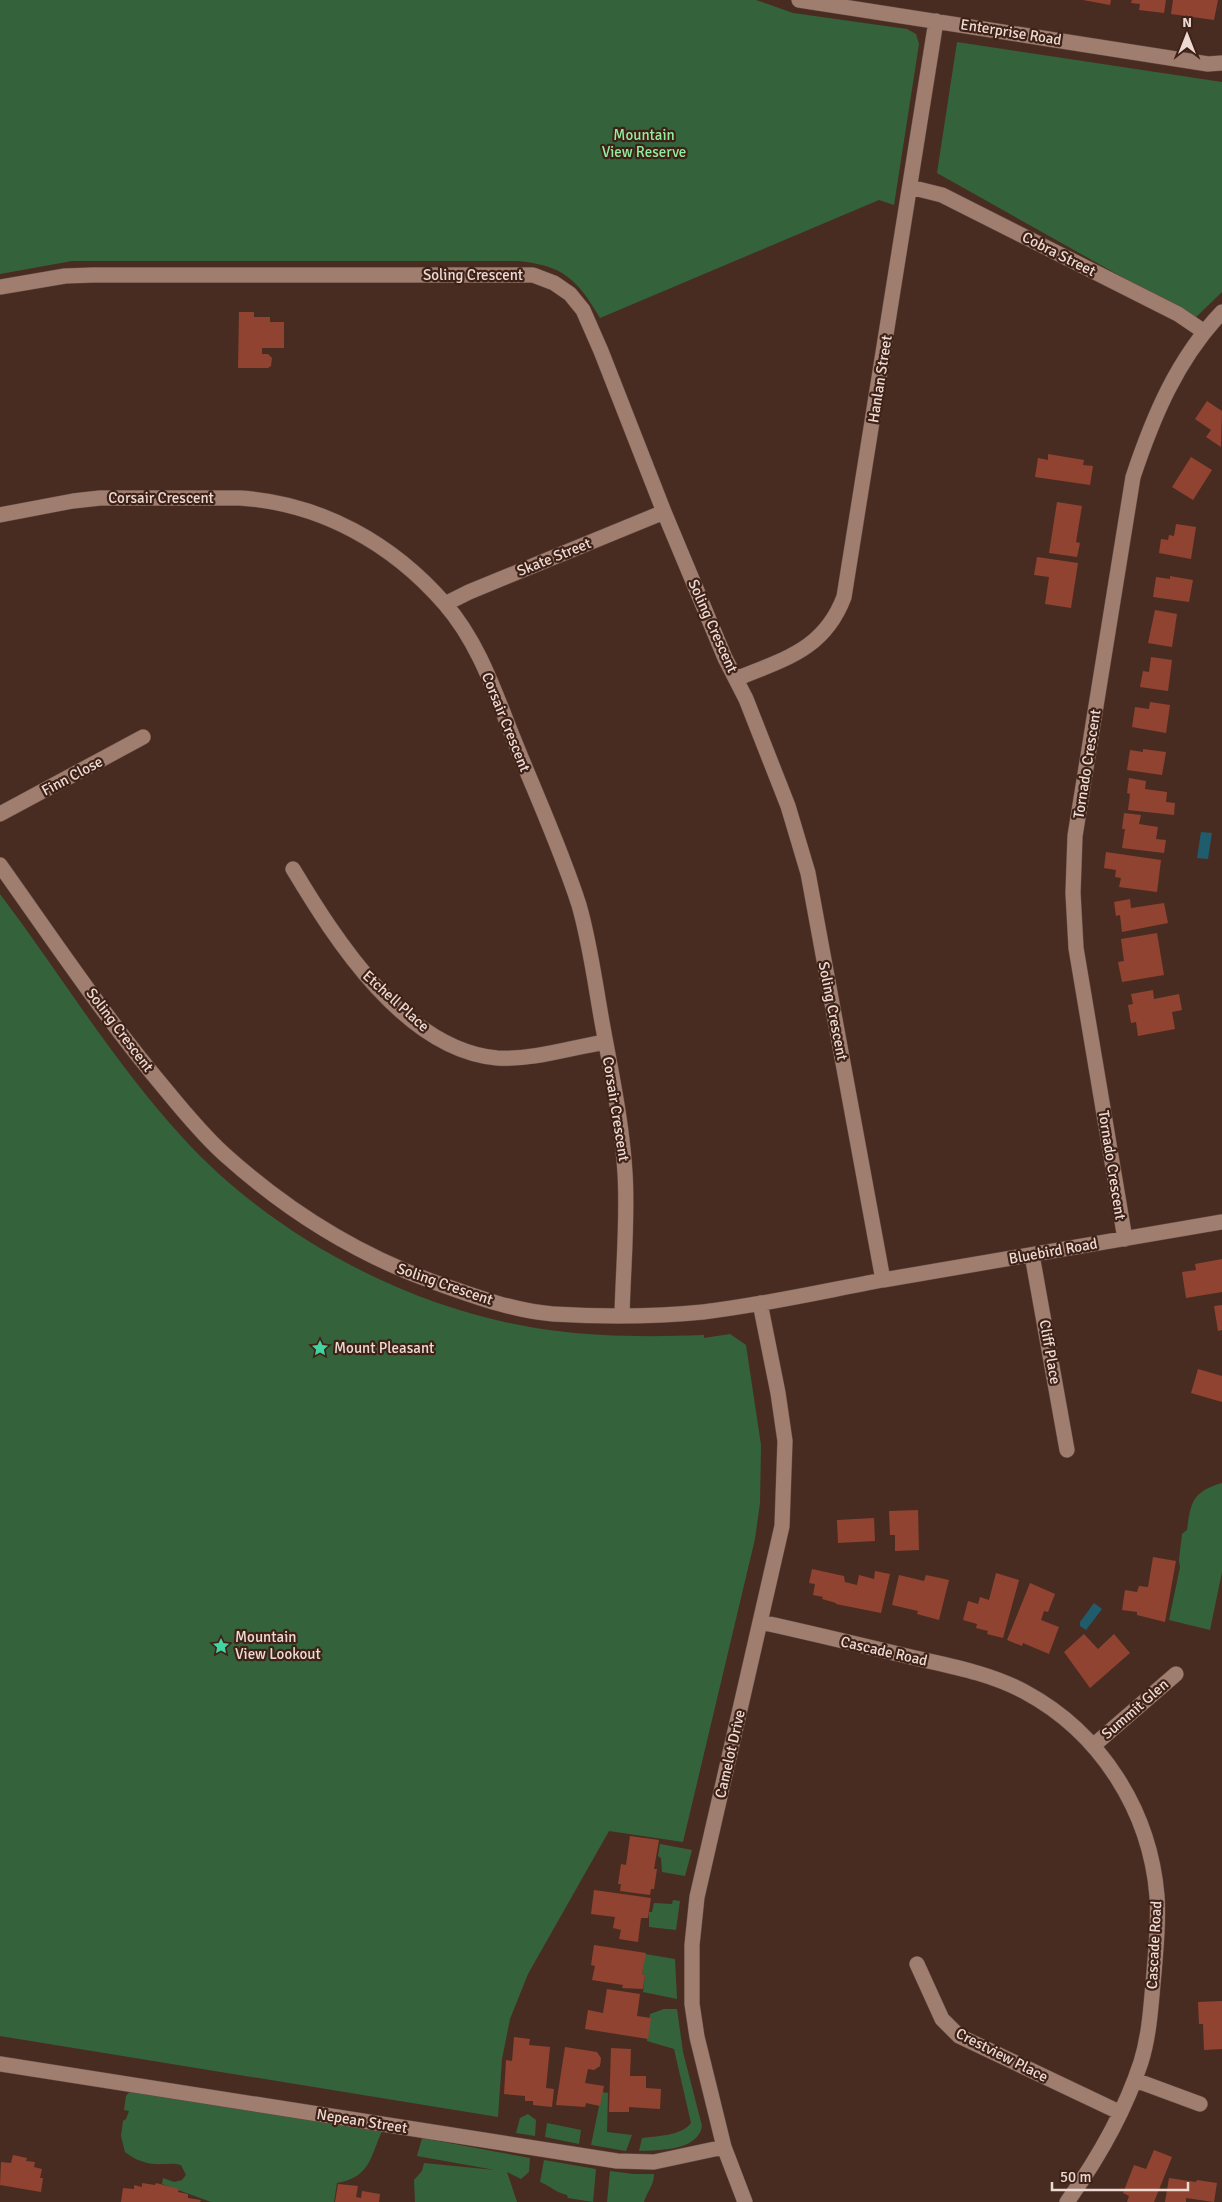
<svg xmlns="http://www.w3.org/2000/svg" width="1222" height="2202" font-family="Signika,sans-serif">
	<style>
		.green { fill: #34633b }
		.water { fill: #1f5d6c }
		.building { fill: #914331 }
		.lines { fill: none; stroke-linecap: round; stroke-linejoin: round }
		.minor-casing { stroke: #634b42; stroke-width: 16 }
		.minor { stroke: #9f7d6f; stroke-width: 15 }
		.labels { text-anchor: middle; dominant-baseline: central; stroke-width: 4.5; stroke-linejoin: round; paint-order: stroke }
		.street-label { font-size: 15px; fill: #eddad3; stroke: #3e2217 }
		.park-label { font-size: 15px; fill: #92ee9e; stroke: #3e2217 }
		.poi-label { font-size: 15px; fill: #eddad3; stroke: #3e2217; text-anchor: start }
	</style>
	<rect width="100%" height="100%" fill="#492c21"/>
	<path class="green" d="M 0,0 L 756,0 L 793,13 L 907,29 L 916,34 L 919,44 L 894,205 L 879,200 L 600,318 C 577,279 563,265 517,261 L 72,261 L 0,274 Z
		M 957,42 L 1222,82 L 1222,292 L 1195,318 L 937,173 Z
		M 0,894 C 61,975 114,1063 183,1138 C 274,1238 415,1312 549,1330 C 601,1337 651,1337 704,1335 L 704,1338 L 730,1334 L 746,1345 L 761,1445 L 760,1503 L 755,1539 L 683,1842 L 609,1831 L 528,1974 L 510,2019 L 502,2059 L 498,2117 L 0,2036 Z
		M 1222,1483 L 1222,1572 L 1210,1630 L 1169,1620 L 1180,1567 L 1179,1560 L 1182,1534 L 1187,1530 C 1191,1502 1192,1492 1222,1483 Z
		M 660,1844 L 692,1850 L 685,1876 L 662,1872 L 661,1858 L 658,1856 Z
		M 673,1900 L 680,1901 L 676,1930 L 649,1927 L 649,1912 L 652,1912 L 654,1903 L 672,1904 Z
		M 645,1954 L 675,1959 L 677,1999 L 643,1992 L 645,1975 L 642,1974 Z
		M 664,2009 L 677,2009 L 683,2052 L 702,2126 C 698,2151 659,2150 639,2151 L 642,2138 C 656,2136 682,2136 691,2123 L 674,2049 L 647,2041 L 650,2014 Z
		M 130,2091 L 382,2131 C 370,2158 370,2177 337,2183 L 334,2202 L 211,2202 L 162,2184 L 163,2178 L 174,2182 L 182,2180 L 186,2175 L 181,2165 C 174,2163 171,2164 164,2164 C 149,2165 136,2161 125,2152 L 121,2136 L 123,2121 L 126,2119 L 129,2111 L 124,2110 L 126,2096 Z
		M 602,2092 L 608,2093 L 607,2132 L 632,2135 L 626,2151 L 591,2145 Z
		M 528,2114 L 536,2120 L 535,2136 L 516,2133 L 520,2118 Z
		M 547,2123 L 581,2130 L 579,2144 L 545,2137 Z
		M 422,2138 L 530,2158 L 529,2172 L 521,2179 L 507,2172 L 517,2202 L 415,2202 L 414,2180 L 422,2171 L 424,2163 L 495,2170 L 417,2156 Z
		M 544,2160 L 596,2169 L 593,2202 L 568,2198 L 567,2195 C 555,2192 552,2187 540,2182 Z
		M 610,2171 L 633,2174 L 654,2174 C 654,2186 647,2191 644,2202 L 607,2202 Z"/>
	<path class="water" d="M 1201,832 L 1212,833 L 1208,859 L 1197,858 Z
		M 1094,1603 L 1102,1609 L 1086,1630 L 1080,1626 L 1080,1622 Z"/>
	<path class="building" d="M 1083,0 L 1111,0 L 1110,5 Z
		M 1132,0 L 1166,0 L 1164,13 L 1139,10 L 1140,4 L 1131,3 Z
		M 1173,0 L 1218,0 L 1214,20 L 1171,14 Z
		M 239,312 L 254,312 L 254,317 L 270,317 L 270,322 L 284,322 L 284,348 L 262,348 L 262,354 L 268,354 L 272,358 L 271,366 L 268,368 L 238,368 Z
		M 1207,401 L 1222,411 L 1221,447 L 1206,437 L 1211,430 L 1195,419 Z
		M 1048,454 L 1084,460 L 1083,465 L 1093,466 L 1090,485 L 1035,477 L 1038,458 L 1048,460 Z
		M 1191,457 L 1212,470 L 1193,500 L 1172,487 Z
		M 1057,502 L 1082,506 L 1076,542 L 1080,543 L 1077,557 L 1049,553 Z
		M 1176,524 L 1196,527 L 1191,559 L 1159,553 L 1161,539 L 1168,540 L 1169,535 L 1174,536 Z
		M 1037,557 L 1078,563 L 1071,608 L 1045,604 L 1049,577 L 1034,575 Z
		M 1170,576 L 1193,580 L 1189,602 L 1153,597 L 1156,577 L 1170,579 Z
		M 1155,610 L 1177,614 L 1172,647 L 1148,643 Z
		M 1151,657 L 1172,660 L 1168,691 L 1140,687 L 1143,671 L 1149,672 Z
		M 1150,702 L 1170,705 L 1166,733 L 1132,727 L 1135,707 L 1149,709 Z
		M 1143,749 L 1166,752 L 1162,775 L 1127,770 L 1130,750 L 1143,752 Z
		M 1129,778 L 1146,781 L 1145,789 L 1167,792 L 1166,802 L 1175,803 L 1174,815 L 1128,810 L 1130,794 L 1127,793 Z
		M 1124,813 L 1141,815 L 1139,824 L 1158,827 L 1156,839 L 1166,840 L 1164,853 L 1122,848 L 1125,829 L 1122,829 Z
		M 1106,852 L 1161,860 L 1157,892 L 1119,887 L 1121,878 L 1115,877 L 1116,870 L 1104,868 Z
		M 1130,899 L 1131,908 L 1164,903 L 1168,923 L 1122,932 L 1120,915 L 1116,916 L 1114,902 Z
		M 1157,933 L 1164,975 L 1122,982 L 1118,962 L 1124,961 L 1121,939 Z
		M 1153,990 L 1154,999 L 1179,994 L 1182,1010 L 1172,1012 L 1175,1029 L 1138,1036 L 1136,1022 L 1131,1023 L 1128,1005 L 1133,1004 L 1131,994 Z
		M 1222,1259 L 1222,1292 L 1186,1298 L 1182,1272 L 1196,1270 L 1195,1264 Z
		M 1222,1305 L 1222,1330 L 1218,1331 L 1214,1306 Z
		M 1198,1369 L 1222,1376 L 1222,1402 L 1191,1393 Z
		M 918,1510 L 919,1550 L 895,1551 L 895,1535 L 890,1535 L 889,1511 Z
		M 874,1518 L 875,1541 L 838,1543 L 837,1520 Z
		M 1153,1557 L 1176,1561 L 1165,1622 L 1137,1615 L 1137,1612 L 1122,1610 L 1125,1590 L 1137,1592 L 1139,1586 L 1148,1587 Z
		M 812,1569 L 844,1576 L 845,1582 L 857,1585 L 859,1575 L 874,1579 L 875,1571 L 890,1574 L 881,1613 L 836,1604 L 836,1603 L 822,1599 L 823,1597 L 813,1595 L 815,1584 L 809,1583 Z
		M 996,1573 L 1019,1580 L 1003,1638 L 987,1634 L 988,1631 L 976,1628 L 977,1624 L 963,1620 L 968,1601 L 978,1604 L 980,1597 L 989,1600 Z
		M 899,1575 L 924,1581 L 926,1575 L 949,1580 L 939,1620 L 917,1614 L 918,1611 L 892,1605 Z
		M 1030,1583 L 1055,1594 L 1048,1612 L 1044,1611 L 1041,1620 L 1059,1627 L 1049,1654 L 1023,1643 L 1022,1646 L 1007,1640 Z
		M 1084,1634 L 1098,1649 L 1114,1634 L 1130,1653 L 1090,1688 L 1064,1652 Z
		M 630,1836 L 659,1840 L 654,1869 L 657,1869 L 654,1889 L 651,1889 L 650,1895 L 620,1891 L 621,1884 L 618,1884 L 621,1864 L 626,1865 Z
		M 594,1890 L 651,1898 L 648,1918 L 641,1918 L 638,1942 L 619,1939 L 621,1930 L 613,1928 L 615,1917 L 591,1914 Z
		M 594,1945 L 646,1953 L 642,1974 L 645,1975 L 643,1989 L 622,1988 L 623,1985 L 592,1980 L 595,1966 L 591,1965 Z
		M 607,1989 L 640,1994 L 637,2016 L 651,2018 L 648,2039 L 585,2029 L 588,2010 L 603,2013 Z
		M 1222,2001 L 1222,2049 L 1204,2050 L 1203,2024 L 1199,2024 L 1198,2002 Z
		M 514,2037 L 530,2039 L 529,2045 L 550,2047 L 546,2088 L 554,2089 L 552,2107 L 533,2105 L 533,2101 L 525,2101 L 525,2096 L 504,2094 L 506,2060 L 512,2061 Z
		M 565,2047 L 597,2052 L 601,2058 L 600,2066 L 594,2070 L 588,2069 L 585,2083 L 604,2086 L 600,2106 L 586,2103 L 585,2107 L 556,2105 Z
		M 611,2048 L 631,2049 L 630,2076 L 646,2076 L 646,2088 L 661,2089 L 660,2109 L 629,2107 L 629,2112 L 609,2112 Z
		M 1154,2150 L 1172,2157 L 1154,2202 L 1127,2202 L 1129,2196 L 1123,2193 L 1134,2165 L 1146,2169 Z
		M 13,2155 L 27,2158 L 26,2161 L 35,2162 L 34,2167 L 42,2169 L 40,2178 L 43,2178 L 41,2192 L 0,2185 L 1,2162 L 11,2163 Z
		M 1169,2178 L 1196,2182 L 1197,2180 L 1217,2183 L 1214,2202 L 1186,2198 L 1186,2202 L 1165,2202 Z
		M 142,2183 L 155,2185 L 156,2183 L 179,2189 L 178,2192 L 188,2194 L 188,2198 L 201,2200 L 200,2202 L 121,2202 L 123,2188 L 134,2189 L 134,2185 L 142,2187 Z
		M 338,2184 L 358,2186 L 356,2197 L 361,2198 L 362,2191 L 380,2194 L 379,2202 L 335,2202 Z"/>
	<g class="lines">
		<g class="minor-casing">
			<path id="minor" d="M 799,0 L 1208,64 L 1222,63
				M 910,187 L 942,195 L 1178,314 L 1203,331
				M 0,287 L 65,276 L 93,275 L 533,275 L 554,283 L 570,294 L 583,310 L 601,351 L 664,512 L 725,658 L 746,699 L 788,806 L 808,873 L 883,1280 C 824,1291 763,1305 703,1312 C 653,1317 603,1317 553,1314 C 513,1311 471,1295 434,1282 C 356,1254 285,1209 224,1154 C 203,1135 184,1112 166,1090 C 106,1019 54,941 0,865
				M 0,515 L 73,501 L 100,498 L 240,498 C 321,503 393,544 445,604 C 479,643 495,693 514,740 C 536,795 561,849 579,905 C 590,943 595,983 602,1022 C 611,1072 622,1122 625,1173 C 628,1220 623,1269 622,1316
				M 445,604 L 469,592 L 664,512
				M 736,679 C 784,659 824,650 844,597 L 936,21
				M 0,814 L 143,737
				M 293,869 C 335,939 405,1050 497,1058 C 533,1060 570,1048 605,1042
				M 1125,1239 L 1076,948 L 1073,893 L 1075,836 L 1133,477 C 1153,417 1177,359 1222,312
				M 1032,1255 L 1067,1450
				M 883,1280 L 1222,1222
				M 761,1622 C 811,1633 861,1645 911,1657 C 950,1666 990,1673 1025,1692 C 1101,1733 1150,1811 1157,1896 C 1159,1922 1156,1947 1154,1973 C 1151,2003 1150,2033 1141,2062 C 1125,2111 1097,2160 1067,2202
				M 1094,1745 L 1176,1674
				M 917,1964 L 942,2019 L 959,2036 L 1119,2112
				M 0,2064 L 617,2161 L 654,2162 L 724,2147
				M 1135,2080 L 1200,2104
				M 745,2202 L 724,2147 L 697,2037 L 692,2004 L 692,1945 L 697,1897 L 782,1526 L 785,1441 L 778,1393 L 760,1303"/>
		</g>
		<use href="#minor" class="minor"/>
	</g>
	<defs>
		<g id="sight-bare" transform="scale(1.35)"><path d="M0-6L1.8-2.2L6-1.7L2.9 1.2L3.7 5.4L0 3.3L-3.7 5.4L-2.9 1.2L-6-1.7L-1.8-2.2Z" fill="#42d4a0" stroke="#3e2217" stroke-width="2.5" paint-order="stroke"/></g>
	</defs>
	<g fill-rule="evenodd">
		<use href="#sight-bare" x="320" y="1348"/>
		<use href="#sight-bare" x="221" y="1646"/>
	</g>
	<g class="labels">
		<g class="street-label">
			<text transform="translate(1011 32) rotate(9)">Enterprise Road</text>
			<text transform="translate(1059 254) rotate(27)">Cobra Street</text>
			<text x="473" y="275">Soling Crescent</text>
			<text transform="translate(880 379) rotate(-81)">Hanlan Street</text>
			<text x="161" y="498">Corsair Crescent</text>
			<text transform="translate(554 557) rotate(-22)">Skate Street</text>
			<text transform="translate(713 626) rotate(66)">Soling Crescent</text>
			<text transform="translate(506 722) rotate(68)">Corsair Crescent</text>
			<text transform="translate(1087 764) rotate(-81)">Tornado Crescent</text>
			<text transform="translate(72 776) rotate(-28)">Finn Close</text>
			<text transform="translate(396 1001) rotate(42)">Etchell Place</text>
			<text transform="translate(833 1011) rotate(79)">Soling Crescent</text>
			<text transform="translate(120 1030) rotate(53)">Soling Crescent</text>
			<text transform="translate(616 1109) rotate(81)">Corsair Crescent</text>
			<text transform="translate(1112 1165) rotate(81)">Tornado Crescent</text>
			<text transform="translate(1053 1251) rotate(-10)">Bluebird Road</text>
			<text transform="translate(445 1284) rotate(19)">Soling Crescent</text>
			<text transform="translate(1050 1352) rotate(80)">Cliff Place</text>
			<text transform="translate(884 1651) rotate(13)">Cascade Road</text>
			<text transform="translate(1135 1709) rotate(-41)">Summit Glen</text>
			<text transform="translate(730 1754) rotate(-77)">Camelot Drive</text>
			<text transform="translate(1154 1945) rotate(-87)">Cascade Road</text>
			<text transform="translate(1002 2055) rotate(27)">Crestview Place</text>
			<text transform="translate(362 2121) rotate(9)">Nepean Street</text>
		</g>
		<g class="park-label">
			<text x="644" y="135">Mountain<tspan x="644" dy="17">View Reserve</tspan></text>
		</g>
		<g class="poi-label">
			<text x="334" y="1348">Mount Pleasant</text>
			<text x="235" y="1637">Mountain<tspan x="235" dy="17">View Lookout</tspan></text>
		</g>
	</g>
	<g transform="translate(1187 35)" stroke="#3e2217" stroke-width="4" paint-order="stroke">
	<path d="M0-4L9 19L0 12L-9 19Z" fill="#eddad3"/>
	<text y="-8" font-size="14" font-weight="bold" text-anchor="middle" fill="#eddad3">N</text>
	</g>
	<path d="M1052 2182v8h136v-8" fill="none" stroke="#eddad3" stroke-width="2.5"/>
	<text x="1060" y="2182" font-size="15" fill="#eddad3" stroke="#3e2217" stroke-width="4" paint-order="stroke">50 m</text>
</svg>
